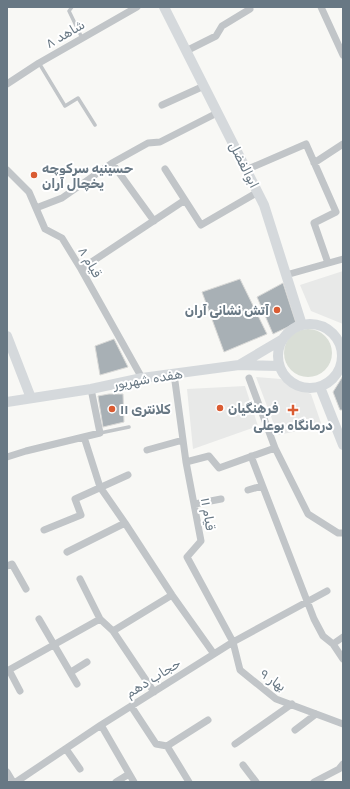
<svg xmlns="http://www.w3.org/2000/svg" width="350" height="789" font-family="Rubik,'Noto Naskh Arabic',sans-serif">
	<style>
		.built { fill: #e8e9e8 }
		.green { fill: #d9ded6 }
		.building { fill: #a8b0b5; stroke: #d9d9d7 }
		.lines { fill: none; stroke-linecap: round; stroke-linejoin: round }
		.lane { stroke: #c1c5c8; stroke-width: 3.5 }
		.street { stroke: #c1c5c8; stroke-width: 7 }
		.secondary { stroke: #d5d9dc; stroke-width: 10 }
		.poi-dot { fill: #da5c33; stroke: #fff; stroke-width: 1.5 }
		.labels { text-anchor: middle; dominant-baseline: central; stroke-width: 4; stroke-linejoin: round; paint-order: stroke }
		.street-label { font-size: 13px; fill: #687884; stroke: #fff }
		.poi-label { font-size: 13px; font-weight: bold; fill: #687884; stroke: #fff; text-anchor: start }
	</style>
	<rect width="100%" height="100%" fill="#f8f8f5"/>
	<path class="built" d="M 343,271 L 343,324 L 311,311 L 300,285 Z
		M 256,377 L 281,379 L 298,389 L 311,394 L 322,426 L 278,435 Z
		M 245,386 L 258,426 L 193,449 L 187,389 Z"/>
	<path class="green" d="M284 353a24 24 0 1 1 48 0a24 24 0 1 1-48 0Z"/>
	<path class="building" d="M 240,279 L 267,334 L 224,352 L 202,292 Z
		M 283,283 L 296,323 L 273,334 L 257,297 Z
		M 114,339 L 128,367 L 100,375 L 95,346 Z
		M 343,376 L 343,410 L 340,410 L 333,392 Z
		M 109,394 L 123,394 L 124,422 L 103,427 L 98,396 Z"/>
	<g class="lines">
		<path class="lane" d="M 72,7 L 69,11 L 82,38
			M 39,63 L 65,106 L 78,98 L 95,125
			M 100,433 L 129,427"/>
		<path class="street" d="M 321,7 L 343,55
			M 186,51 L 216,36 L 222,26 L 250,9 L 249,7
			M 7,84 L 39,63 L 137,7
			M 162,105 L 204,86
			M 112,163 L 154,221
			M 314,163 L 343,144
			M 165,169 L 201,225 L 258,192
			M 7,170 L 29,192 L 45,229 L 62,238 L 81,269 L 142,378
			M 246,170 L 306,144 L 336,212 L 314,223 L 328,263
			M 36,208 L 62,198 L 112,163 L 148,143 L 160,142 L 217,113
			M 81,269 L 185,200
			M 286,275 L 343,259
			M 174,374 L 186,462 L 201,541 L 187,557 L 233,642 L 240,670 L 276,699 L 343,724
			M 249,378 L 275,448 L 308,514 L 338,533 L 343,533
			M 84,437 L 100,487 L 125,523 L 172,595 L 214,654
			M 147,450 L 183,440
			M 251,456 L 314,619 L 323,636 L 333,644 L 343,659
			M 7,457 L 26,451 L 100,433 L 91,389
			M 186,462 L 209,456 L 219,468 L 275,448
			M 248,490 L 262,486
			M 195,504 L 221,499
			M 44,530 L 81,515 L 75,499 L 128,475
			M 67,552 L 125,523
			M 7,566 L 12,564 L 26,589
			M 80,579 L 100,619 L 113,631 L 154,692
			M 39,619 L 77,684
			M 113,631 L 172,595
			M 333,644 L 343,637
			M 7,671 L 100,619
			M 7,671 L 9,670 L 20,691
			M 71,672 L 87,662
			M 131,706 L 156,744 L 167,746
			M 101,725 L 134,782
			M 295,730 L 316,714
			M 235,744 L 292,704
			M 66,749 L 80,769
			M 243,765 L 256,782
			M 7,772 L 13,782
			M 16,782 L 101,725 L 233,642 L 327,591
			M 116,782 L 129,774
			M 189,782 L 167,746 L 208,720
			M 314,782 L 339,769 L 343,764"/>
		<path class="secondary" d="M 164,7 L 264,205 L 302,325
			M278 356a32 32 0 1 1 64 0a32 32 0 1 1-64 0Z
			M 7,336 L 31,398
			M 239,365 L 279,366
			M 320,387 L 343,445
			M 7,402 L 91,389 L 142,378 L 239,365 L 283,339"/>
	</g>
	<g class="poi-dot">
		<circle cx="34" cy="175" r="4"/>
		<circle cx="277" cy="310" r="4"/>
		<circle cx="220" cy="408" r="4"/>
		<circle cx="112" cy="409" r="4"/>
		<path d="M291 404h4v4h4v4h-4v4h-4v-4h-4v-4h4z"/>
	</g>
	<g class="labels">
		<g class="street-label">
			<text transform="translate(65 34) rotate(-30)">شاهد ۸</text>
			<text transform="translate(244 165) rotate(63)">ابوالفضل</text>
			<text transform="translate(90 262) rotate(60)">قیام ۸</text>
			<text transform="translate(148 379) rotate(-9)">هفده شهریور</text>
			<text transform="translate(208 514) rotate(80)">قیام ۱۱</text>
			<text transform="translate(153 678) rotate(-32)">حجاب دهم</text>
			<text transform="translate(273 680) rotate(35)">بهار ۹</text>
		</g>
		<g class="poi-label">
			<text x="42" y="168">حسینیه سرکوچه<tspan x="42" dy="15">یخچال آران</tspan></text>
			<text x="269" y="310" text-anchor="end">آتش نشانی آران</text>
			<text x="228" y="408">فرهنگیان</text>
			<text x="120" y="409">کلانتری ۱۱</text>
			<text x="293" y="425" text-anchor="middle">درمانگاه بوعلی</text>
		</g>
	</g>
	<rect width="350" height="789" fill="none" stroke="#687884" stroke-width="16"/>
</svg>
